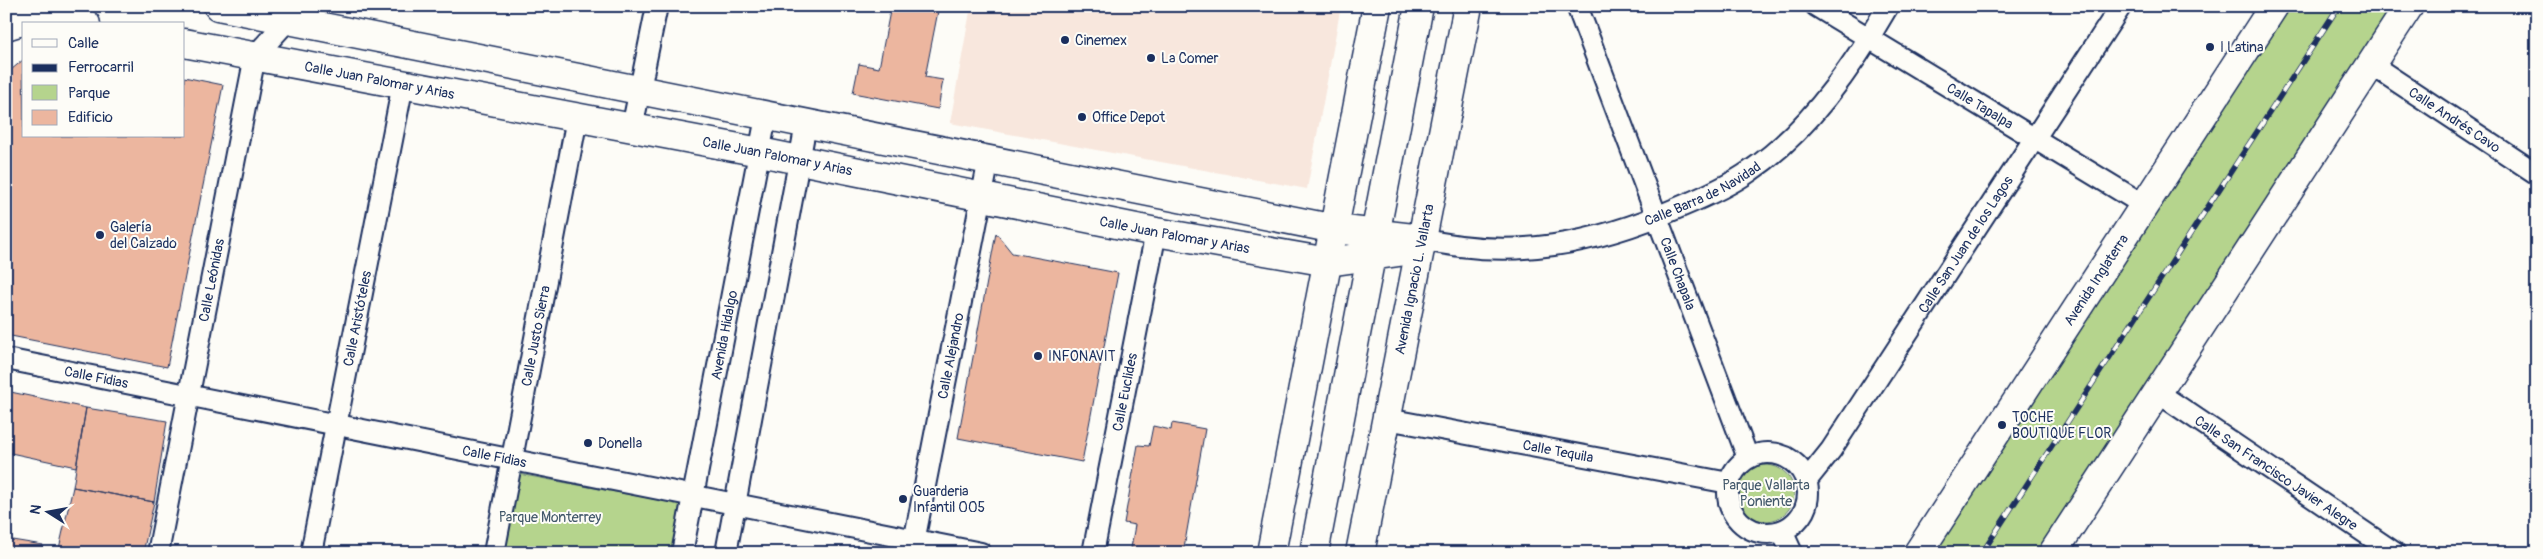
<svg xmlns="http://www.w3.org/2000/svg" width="2543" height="559" font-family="Pangolin,sans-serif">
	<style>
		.built { fill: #f8e7dd }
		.green { fill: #b5d48d; stroke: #688276 }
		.building { fill: #ecb69f; stroke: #1b2f5e }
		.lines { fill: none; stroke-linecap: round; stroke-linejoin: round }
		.street-casing { stroke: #1b2f5e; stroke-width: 24 }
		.secondary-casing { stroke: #1b2f5e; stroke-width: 31 }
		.primary-casing { stroke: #1b2f5e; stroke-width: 31 }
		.street { stroke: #fdfcf7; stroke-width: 20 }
		.secondary { stroke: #fdfcf7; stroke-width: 28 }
		.primary { stroke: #fdfcf7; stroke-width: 28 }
		.rail-casing { stroke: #1b2f5e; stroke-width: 5.5 }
		.rail { stroke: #fdfcf7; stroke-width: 4; stroke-dasharray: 11; stroke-linecap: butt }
		.poi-dot { fill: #1b2f5e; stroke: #fdfcf7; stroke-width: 2 }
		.labels { text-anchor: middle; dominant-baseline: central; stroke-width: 4; stroke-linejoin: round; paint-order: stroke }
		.poi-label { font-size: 14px; fill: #1b2f5e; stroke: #fdfcf7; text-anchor: start }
		.street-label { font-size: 14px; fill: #1b2f5e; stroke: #fdfcf7 }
		.park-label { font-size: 14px; fill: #42586a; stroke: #fdfcf7 }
	</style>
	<rect width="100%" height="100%" fill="#fdfcf7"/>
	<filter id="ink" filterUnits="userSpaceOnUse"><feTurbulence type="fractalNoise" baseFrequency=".02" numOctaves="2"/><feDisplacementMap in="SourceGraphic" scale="10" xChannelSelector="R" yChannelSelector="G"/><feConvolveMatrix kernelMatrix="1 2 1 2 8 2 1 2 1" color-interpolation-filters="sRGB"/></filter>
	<g filter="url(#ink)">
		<path class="built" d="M 971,6 L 1341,6 L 1307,189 L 950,123 Z"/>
		<path class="green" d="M 2289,6 L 2393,6 L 2039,553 L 1932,553 Z
			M1738 493a28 28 0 1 1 56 0a28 28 0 1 1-56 0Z
			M 519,474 L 680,504 L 671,553 L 504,553 Z"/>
		<path class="building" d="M 891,6 L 939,6 L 925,77 L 943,80 L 938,109 L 853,93 L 859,64 L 879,68 Z
			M 23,60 L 24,136 L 184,136 L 184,77 L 223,85 L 167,367 L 6,335 L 6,74 Z
			M 996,233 L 1012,253 L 1118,273 L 1082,462 L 958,438 Z
			M 6,391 L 86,408 L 76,467 L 6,452 Z
			M 86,408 L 167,421 L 154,502 L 73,487 Z
			M 1172,423 L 1205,429 L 1183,553 L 1148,553 L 1131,548 L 1135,525 L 1124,523 L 1138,445 L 1149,446 L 1153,426 L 1171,430 Z
			M 73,487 L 154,502 L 143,553 L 58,553 Z
			M 6,539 L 43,545 L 40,553 L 6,553 Z"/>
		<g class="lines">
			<g class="street-casing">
				<g id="street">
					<path id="s1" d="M 1577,6 L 1748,458"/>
					<path id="s2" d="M 1816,6 L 2144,205"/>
					<path id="s3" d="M 2372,65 L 2537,174"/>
					<path d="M 632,128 L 657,6"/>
					<path id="s4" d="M 1422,239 C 1512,261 1596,244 1680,207 C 1704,197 1729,186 1750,171 C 1808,132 1854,65 1888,6"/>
					<path id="s5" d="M 6,359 L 981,553"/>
					<path id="s6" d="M 2157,392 L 2395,553"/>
					<path id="s7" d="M 1387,419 L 1729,483"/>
					<circle cx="1768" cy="493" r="40"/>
					<path id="s8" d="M 1807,480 L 1831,450 L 2121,6"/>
					<path d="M 1782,531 L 1792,553"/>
					<path id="s9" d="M 912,552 L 989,159"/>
					<path id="s10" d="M 158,553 L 255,56 L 288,20 L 291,6"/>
					<path id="s11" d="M 311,553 L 403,84"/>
					<path id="s12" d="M 494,553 L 577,118"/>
					<path id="s13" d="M 682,553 L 766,117"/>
					<path d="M 726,553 L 806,124"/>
					<path id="s14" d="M 1093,553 L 1156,232"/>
				</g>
			</g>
			<g class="secondary-casing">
				<g id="secondary">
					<path d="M 218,6 L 1335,229 L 1422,239"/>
					<path d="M 6,26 L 35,17 L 86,24"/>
					<path id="s15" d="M 184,43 L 760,152 L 1156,232 L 1328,262 L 1420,249"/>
					<path d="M 1271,553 L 1377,6"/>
					<path id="s16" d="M 1360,553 L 1468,6"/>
					<path id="s17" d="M 1918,553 L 2274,6"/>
					<path d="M 2053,553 L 2409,6"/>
				</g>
			</g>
			<g class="primary-casing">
				<path id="primary" d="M 1314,553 L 1419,6"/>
			</g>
			<use href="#street" class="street"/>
			<use href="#secondary" class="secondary"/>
			<use href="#primary" class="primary"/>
			<g class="rail-casing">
				<path id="rail" d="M 1982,553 L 2339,6"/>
			</g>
			<use href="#rail" class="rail"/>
		</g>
	</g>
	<g class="poi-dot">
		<circle cx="1065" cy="40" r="5"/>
		<circle cx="2210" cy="47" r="5"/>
		<circle cx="1151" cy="58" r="5"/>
		<circle cx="1082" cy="117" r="5"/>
		<circle cx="100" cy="235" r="5"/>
		<circle cx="1038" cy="356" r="5"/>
		<circle cx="2002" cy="425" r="5"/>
		<circle cx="588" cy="443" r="5"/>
		<circle cx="903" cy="499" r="5"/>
	</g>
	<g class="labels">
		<g class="poi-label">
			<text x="1075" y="40">Cinemex</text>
			<text x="2220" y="47">I Latina</text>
			<text x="1161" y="58">La Comer</text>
			<text x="1092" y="117">Office Depot</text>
			<text x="110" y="227">Galería<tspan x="110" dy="16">del Calzado</tspan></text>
			<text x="1048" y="356">INFONAVIT</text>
			<text x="2012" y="417">TOCHE<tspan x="2012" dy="16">BOUTIQUE FLOR</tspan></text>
			<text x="598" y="443">Donella</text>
			<text x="913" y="491">Guarderia<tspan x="913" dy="16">Infantil 005</tspan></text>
		</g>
		<g class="street-label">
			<text stroke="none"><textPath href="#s15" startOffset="199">Calle Juan Palomar y Arias</textPath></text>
			<text stroke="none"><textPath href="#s2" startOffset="192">Calle Tapalpa</textPath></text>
			<text stroke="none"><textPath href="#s3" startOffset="99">Calle Andrés Cavo</textPath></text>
			<text stroke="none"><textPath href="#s15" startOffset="604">Calle Juan Palomar y Arias</textPath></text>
			<text stroke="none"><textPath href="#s4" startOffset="291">Calle Barra de Navidad</textPath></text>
			<text stroke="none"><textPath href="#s15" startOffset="1009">Calle Juan Palomar y Arias</textPath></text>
			<text stroke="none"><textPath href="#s8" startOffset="284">Calle San Juan de los Lagos</textPath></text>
			<text stroke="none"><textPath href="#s1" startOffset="286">Calle Chapala</textPath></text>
			<text stroke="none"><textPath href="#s16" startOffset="279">Avenida Ignacio L. Vallarta</textPath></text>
			<text stroke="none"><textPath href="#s17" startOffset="326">Avenida Inglaterra</textPath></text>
			<text stroke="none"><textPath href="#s10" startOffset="278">Calle Leónidas</textPath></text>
			<text stroke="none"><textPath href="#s11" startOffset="239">Calle Aristóteles</textPath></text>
			<text stroke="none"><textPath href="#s12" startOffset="221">Calle Justo Sierra</textPath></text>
			<text stroke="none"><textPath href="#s13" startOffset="222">Avenida Hidalgo</textPath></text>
			<text stroke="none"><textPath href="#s9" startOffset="200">Calle Alejandro</textPath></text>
			<text stroke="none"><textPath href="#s5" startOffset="92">Calle Fidias</textPath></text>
			<text stroke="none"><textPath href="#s14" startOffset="164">Calle Euclides</textPath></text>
			<text stroke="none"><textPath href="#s7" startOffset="174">Calle Tequila</textPath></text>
			<text stroke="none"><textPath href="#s5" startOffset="498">Calle Fidias</textPath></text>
			<text stroke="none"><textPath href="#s6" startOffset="144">Calle San Francisco Javier Alegre</textPath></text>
		</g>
		<g class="park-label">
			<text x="1766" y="485">Parque Vallarta<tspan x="1766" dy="16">Poniente</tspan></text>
			<text x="550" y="517">Parque Monterrey</text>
		</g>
	</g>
	<rect width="2543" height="559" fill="none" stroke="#fdfcf7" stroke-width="25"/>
	<rect x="12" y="12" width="2518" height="534" fill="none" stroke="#1b2f5e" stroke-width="2" filter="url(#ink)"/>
	<rect x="22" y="22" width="162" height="115" fill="#fdfcf7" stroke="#a3aaba"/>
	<rect x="32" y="39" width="25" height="8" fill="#fdfcf7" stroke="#a3aaba"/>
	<text x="68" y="48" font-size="15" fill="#1b2f5e">Calle</text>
	<rect x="32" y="64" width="25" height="8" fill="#1b2f5e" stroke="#a3aaba"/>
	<text x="68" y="72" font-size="15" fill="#1b2f5e">Ferrocarril</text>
	<rect x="32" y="85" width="25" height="15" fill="#b5d48d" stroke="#a3aaba"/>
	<text x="68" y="98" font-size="15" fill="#1b2f5e">Parque</text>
	<rect x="32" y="110" width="25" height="15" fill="#ecb69f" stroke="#a3aaba"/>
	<text x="68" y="122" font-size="15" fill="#1b2f5e">Edificio</text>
	<g transform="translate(48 512) rotate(281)" stroke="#fdfcf7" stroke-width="4" paint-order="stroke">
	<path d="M0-4L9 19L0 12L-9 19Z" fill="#1b2f5e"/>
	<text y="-8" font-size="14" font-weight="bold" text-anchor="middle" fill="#1b2f5e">N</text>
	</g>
</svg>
